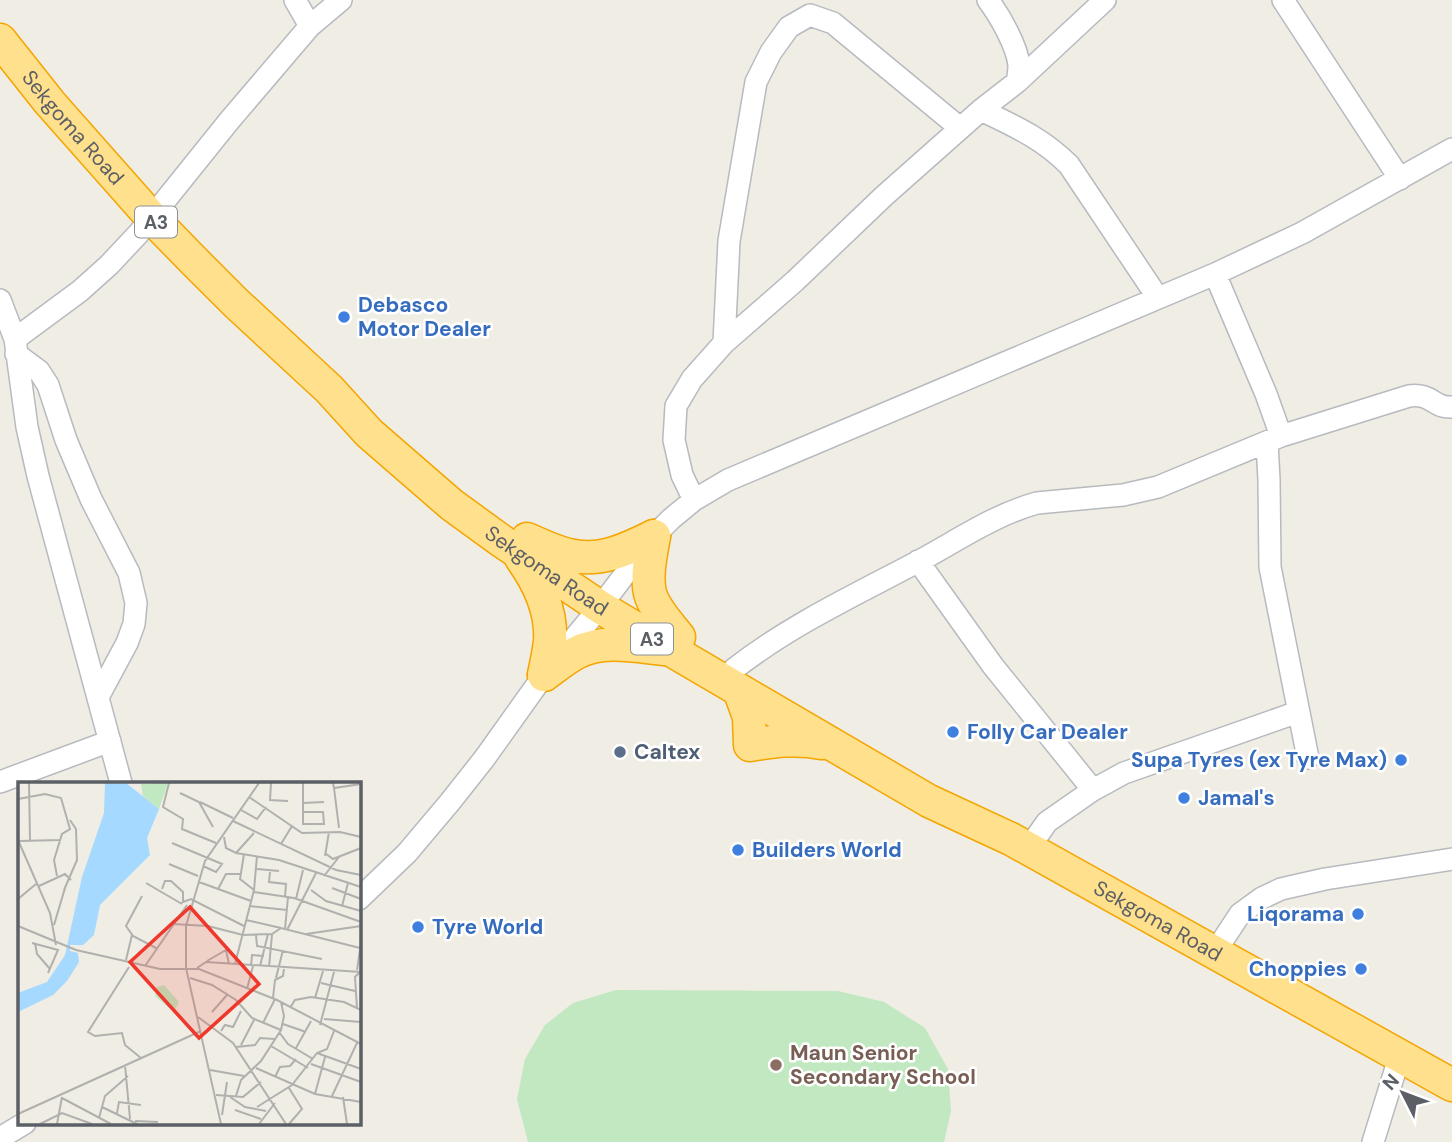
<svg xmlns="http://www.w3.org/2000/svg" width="1452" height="1142" font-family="'DM Sans',sans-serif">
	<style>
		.green { fill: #c1e8c0 }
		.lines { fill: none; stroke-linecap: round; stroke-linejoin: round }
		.minor-casing { stroke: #b7babf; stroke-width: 24 }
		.highway-casing { stroke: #f4a500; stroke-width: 35 }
		.minor { stroke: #fff; stroke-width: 21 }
		.highway { stroke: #ffe08c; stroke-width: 32 }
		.shop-dot { fill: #3f7fe0; stroke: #fff; stroke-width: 2.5 }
		.service-dot { fill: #5c6f8a; stroke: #fff; stroke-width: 2.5 }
		.education-dot { fill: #8d6e63; stroke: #fff; stroke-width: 2.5 }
		.labels { text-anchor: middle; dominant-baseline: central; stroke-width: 5; stroke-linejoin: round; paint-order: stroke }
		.shield { fill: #fff; stroke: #8d9094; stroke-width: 2 }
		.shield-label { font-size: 19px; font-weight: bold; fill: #5c6066 }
		.street-label { font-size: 21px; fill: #5c6066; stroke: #fff }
		.shop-label { font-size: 21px; font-weight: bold; fill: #366cbe; stroke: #fff; text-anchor: start }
		.service-label { font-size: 21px; font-weight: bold; fill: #4e5e75; stroke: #fff; text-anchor: start }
		.education-label { font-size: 21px; font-weight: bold; fill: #785e54; stroke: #fff; text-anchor: start }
		.inset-road { fill: none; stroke: #b0b1ae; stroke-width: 2 }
		.view { fill: #ef382b; fill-opacity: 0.15; stroke: #ef382b; stroke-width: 3.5 }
		.inset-edge { fill: none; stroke: #5c6066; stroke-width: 3.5 }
	</style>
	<rect width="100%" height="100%" fill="#efede4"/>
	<path class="green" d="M 616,990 L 838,991 L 884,1002 L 925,1028 L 948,1069 L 951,1111 L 944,1142 L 528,1142 L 517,1099 L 525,1059 L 545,1025 L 573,1003 Z"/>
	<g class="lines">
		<g class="minor-casing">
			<path id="minor" d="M 295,0 L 310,26
				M 988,0 C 1000,16 1017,46 1019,65 C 1019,71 1018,77 1017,82
				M 1283,0 L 1400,179
				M 981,110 C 1014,126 1042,138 1069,165 L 1158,298
				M 1215,274 L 1266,394 L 1281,436
				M 0,300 L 15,339 L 27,427 L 38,476 L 121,783
				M 15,339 L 80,291 L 109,265 L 139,233 L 229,121 L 310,26 L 341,0
				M 724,343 L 729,241 L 756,82 L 771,52 L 789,27 L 810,15 L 833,23 L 960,128
				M 16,354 L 39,371 L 48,385 L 66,440 L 91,499 L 129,573 L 136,603 L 134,624 L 127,643 L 98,697
				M 1267,442 L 1269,480 L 1270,567 L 1308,758
				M 694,500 L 682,475 L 674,440 L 676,406 L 692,379 L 724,343 L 795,281 L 884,196 L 981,110 L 1017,82 L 1105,0
				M 918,561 L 993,666 L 1093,790
				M 734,669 C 792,624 857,594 921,560 C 958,540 996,514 1037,503 L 1123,495 L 1158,487 L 1281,436 L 1409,396 C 1433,393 1432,408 1452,407
				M 0,782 L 110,741
				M 1028,849 L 1047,822 L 1093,790 L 1124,773 L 1298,712
				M 359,899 L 407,853 L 450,802 L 484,759 L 544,675 L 600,607 L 654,536 L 671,519 L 694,500 L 728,480 L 1215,274 L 1302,233 L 1452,149
				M 1215,952 L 1240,914 L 1262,898 L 1281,889 L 1325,879 L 1452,859
				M 0,1138 L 25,1123
				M 1373,1142 L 1400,1055"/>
		</g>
		<g class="highway-casing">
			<g id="highway">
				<path id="s1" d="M 0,40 L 50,103 L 151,217 L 195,262 L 236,303 L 329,389 L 369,433 L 452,505 L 503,542 L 600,607 L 671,650 L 929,801 L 1011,839 L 1452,1085"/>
				<path d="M 654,536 C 651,554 646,575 650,593 C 654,609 669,624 679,637"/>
				<path d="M 527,539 C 541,545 555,552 569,555 C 599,563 628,549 654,536"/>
				<path d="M 521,558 C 539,583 552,610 550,641 C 549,652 546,664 544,675"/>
				<path d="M 544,675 C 554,668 565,659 576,653 C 603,639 634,646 663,649"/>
				<path d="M 740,692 L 749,717 L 750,745 C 774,741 797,738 822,743"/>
			</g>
		</g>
		<use href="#minor" class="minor"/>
		<use href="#highway" class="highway"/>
	</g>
	<g class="shop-dot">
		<circle cx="344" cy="317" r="7"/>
		<circle cx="953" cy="732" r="7"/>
		<circle cx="1401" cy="760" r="7"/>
		<circle cx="1184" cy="798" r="7"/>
		<circle cx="738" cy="850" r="7"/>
		<circle cx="1358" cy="914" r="7"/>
		<circle cx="418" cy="927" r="7"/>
		<circle cx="1361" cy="969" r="7"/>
	</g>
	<circle class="service-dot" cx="620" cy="752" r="7"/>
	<circle class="education-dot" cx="776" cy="1065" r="7"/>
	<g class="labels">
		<g class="shield">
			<rect x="135" y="206.5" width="42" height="31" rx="5"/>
			<rect x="631" y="623.5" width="42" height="31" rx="5"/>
		</g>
		<g class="shield-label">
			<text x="156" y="222">A3</text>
			<text x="652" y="639">A3</text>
		</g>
		<g class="street-label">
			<text stroke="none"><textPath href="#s1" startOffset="114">Sekgoma Road</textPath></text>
			<text stroke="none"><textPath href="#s1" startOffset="765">Sekgoma Road</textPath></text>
			<text stroke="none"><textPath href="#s1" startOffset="1470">Sekgoma Road</textPath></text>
		</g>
		<g class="shop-label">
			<text x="358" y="305">Debasco<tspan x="358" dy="24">Motor Dealer</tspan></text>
			<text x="967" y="732">Folly Car Dealer</text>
			<text x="1387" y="760" text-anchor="end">Supa Tyres (ex Tyre Max)</text>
			<text x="1198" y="798">Jamal's</text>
			<text x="752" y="850">Builders World</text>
			<text x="1344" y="914" text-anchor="end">Liqorama</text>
			<text x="432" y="927">Tyre World</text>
			<text x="1347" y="969" text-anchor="end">Choppies</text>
		</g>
		<g class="service-label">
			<text x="634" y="752">Caltex</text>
		</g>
		<g class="education-label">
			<text x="790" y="1053">Maun Senior<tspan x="790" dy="24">Secondary School</tspan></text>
		</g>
	</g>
	<g transform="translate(18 782)">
		<rect width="343" height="343" fill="#efede4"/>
		<path d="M 150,1 L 141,27 L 125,14 L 123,2 ZM 146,203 L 161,220 L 156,230 L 137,214 L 139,205 Z" fill="#c1e8c0"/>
		<path d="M 87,1 L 108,1 L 141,27 L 129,56 L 132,73 L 82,123 L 76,153 L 65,163 L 52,163 L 52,169 L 60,171 L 61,180 L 49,199 L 35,213 L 0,230 L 0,211 L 29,200 L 47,173 L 64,95 L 86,31 Z" fill="#a5d9ff"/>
		<path class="inset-road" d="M 11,1 L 12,58M 151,1 L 145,25 L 165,37 L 164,47 L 198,61M 253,1 L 252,18 L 270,19M 285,1 L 285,42 L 306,42 L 305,30 L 285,30M 315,1 L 316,6 L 343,2M 316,6 L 321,46M 162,11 L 181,20 L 195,45M 231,15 L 284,51 L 322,50 L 343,55M 0,17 L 27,12 L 43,16 L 52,47 L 44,52 L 36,78 L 39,94M 182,20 L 215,36M 285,21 L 306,20M 223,28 L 239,37 L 248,25M 215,39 L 318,88 L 343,93M 206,55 L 208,66 L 218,71 L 261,78 L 343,105M 0,58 L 32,131 L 38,163M 1,59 L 43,58M 154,61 L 204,82 L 198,90 L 185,84M 263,62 L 274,44M 218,71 L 236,51M 307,71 L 315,77 L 343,66M 226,72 L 222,97 L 236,108M 307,74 L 311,50M 151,82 L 180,94M 239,87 L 261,89M 252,90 L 251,100 L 268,102 L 267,115M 306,94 L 321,75M 181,100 L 233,119M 128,101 L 164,122M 21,104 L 47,92 L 53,98M 314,106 L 343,117M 144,107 L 147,99 L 153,99 L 165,110 L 165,120M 200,107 L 208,92 L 223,92M 46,108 L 59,78 L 58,47 L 52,38M 293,108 L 308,119 L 343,129M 236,110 L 276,116 L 343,140M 124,114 L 108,144 L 115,154 L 138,166M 0,117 L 18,102M 278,117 L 285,88M 162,121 L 173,117 L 226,144M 231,124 L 269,128M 324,124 L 330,101M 228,138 L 263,146M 155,142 L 190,144 L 225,153 L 254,152 L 263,146 L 342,166M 36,143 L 47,106M 0,144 L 58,168 L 142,187 L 181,187 L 259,218 L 343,262M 267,147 L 270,115M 269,148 L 298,91M 288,152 L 343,144M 238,153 L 239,164 L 304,177M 14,161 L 40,168 L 30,191M 17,161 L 19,172 L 32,187M 108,178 L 114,153M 189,179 L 208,168 L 211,182M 217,182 L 236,108 L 239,74M 127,184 L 169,123M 233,184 L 234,173 L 246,174M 242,184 L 250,152M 111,185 L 70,250 L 77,254 L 104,251 L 107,263 L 123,276M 251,185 L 254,153M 179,186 L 188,180 L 343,190M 339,188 L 343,161M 172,196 L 194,203 L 218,218 L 234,236 L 263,248M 258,196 L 265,168M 303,201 L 337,209M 229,207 L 235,184M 255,216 L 257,198 L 265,194 L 266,187M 297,216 L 305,189M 272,226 L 277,218 L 293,215 L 326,220 L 343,228M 339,227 L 337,195 L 342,190M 194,230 L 209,213M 180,235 L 215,261 L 268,342M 306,237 L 343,240M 245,241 L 257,217M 265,242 L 288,250M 302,243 L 316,190M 203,249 L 207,243 L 215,245 L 223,229M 261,250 L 270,262 L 295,277M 223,263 L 236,238M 253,264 L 290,286M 218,265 L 237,263 L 242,256 L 257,257M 278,266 L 293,239M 299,271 L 343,287M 293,282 L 343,300M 107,283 L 112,337M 238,286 L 297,312 L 343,320M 192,288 L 226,294M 257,295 L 262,285 L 272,284 L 278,277M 271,306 L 284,327 L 271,342M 297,312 L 307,275M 198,313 L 225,315 L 243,300M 218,314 L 223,298 L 243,279 L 263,248 L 266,234 L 263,220M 314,314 L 339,261M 212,315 L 227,325 L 248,329M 325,315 L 329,342M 44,316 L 93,342M 84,325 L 119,342M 239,325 L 274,303 L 299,271 L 309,267 L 316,249M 217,328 L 243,337M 99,331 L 101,320 L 123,323M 0,332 L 183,249M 204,333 L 209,300M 81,336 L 87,314 L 110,294M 117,339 L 140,340M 22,342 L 44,331 L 74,342M 39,342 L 44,315M 203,342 L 168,186 L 168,144 L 187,79 L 241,1M 241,342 L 257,321"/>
		<path class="view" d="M 172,125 L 241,202 L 181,256 L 112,180 Z"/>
		<rect width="343" height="343" class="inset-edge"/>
	</g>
	<g transform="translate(1403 1093) rotate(312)" stroke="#ffffff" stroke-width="5" paint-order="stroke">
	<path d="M0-5L12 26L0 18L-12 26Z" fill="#5c6066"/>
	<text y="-10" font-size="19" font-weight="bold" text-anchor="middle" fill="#5c6066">N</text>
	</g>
</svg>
